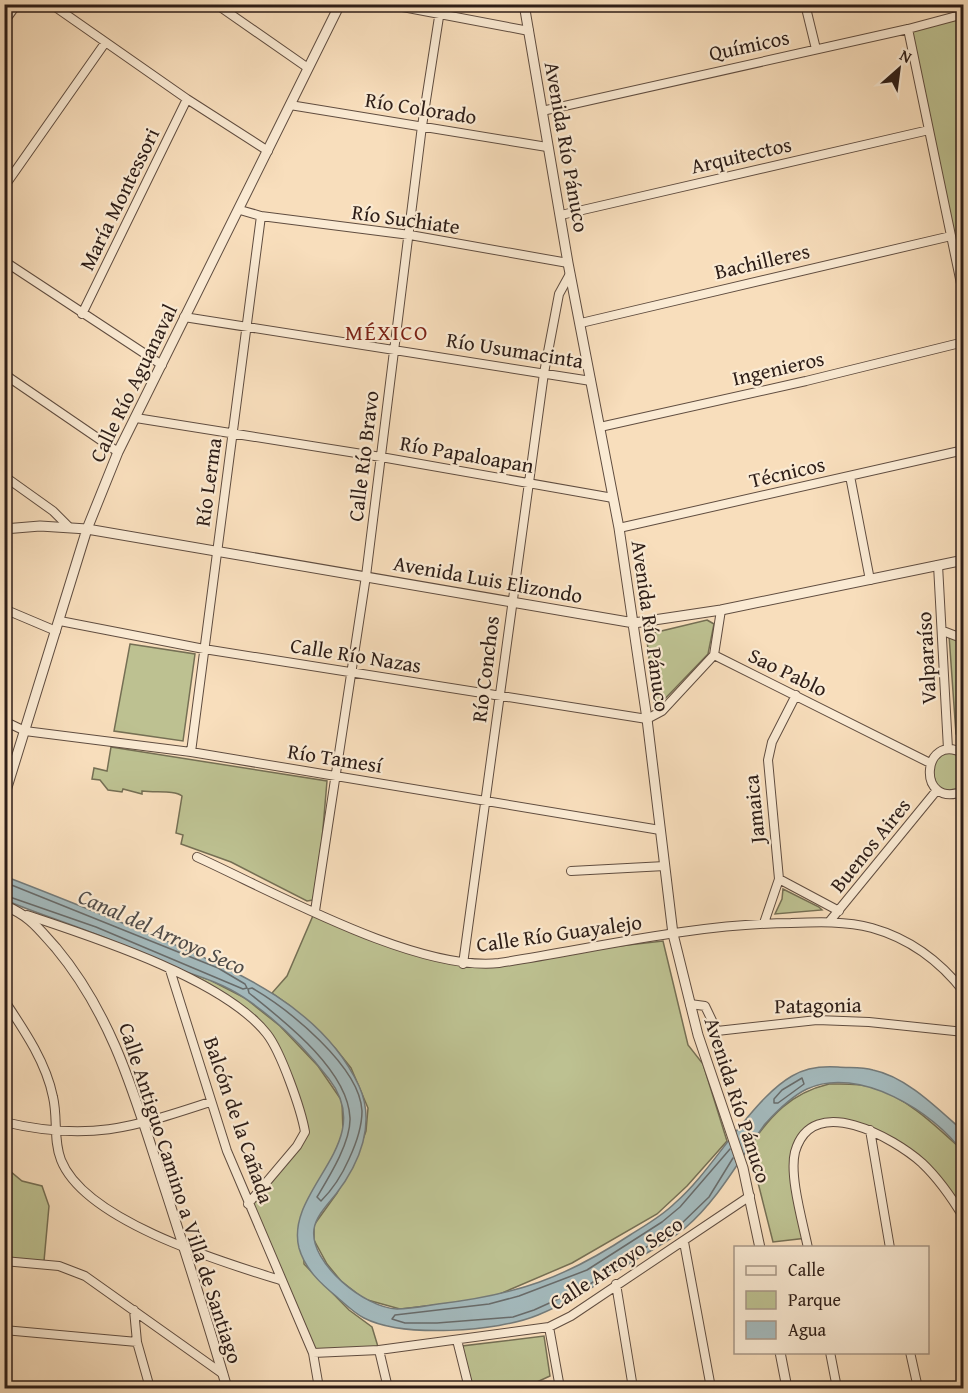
<svg xmlns="http://www.w3.org/2000/svg" width="968" height="1393" font-family="'Gentium Book Plus',serif">
	<style>
		.green { fill: #bdc191; stroke: #756f54; stroke-width: 1.5 }
		.water { fill: #a3b9bc; stroke: #747b7a; stroke-width: 1.5 }
		.lines { fill: none; stroke-linecap: round; stroke-linejoin: round }
		.shore { stroke: #686b6a; stroke-width: 1.5 }
		.minor-casing { stroke: #604d40; stroke-width: 10 }
		.tertiary-casing { stroke: #604d40; stroke-width: 11 }
		.minor { stroke: #faead3; stroke-width: 8 }
		.tertiary { stroke: #faead3; stroke-width: 9 }
		.labels { text-anchor: middle; dominant-baseline: central; stroke-width: 4.5; stroke-linejoin: round; paint-order: stroke }
		.street-label { font-size: 21px; fill: #2d1d17; stroke: #faead3 }
		.neighbourhood-label { font-size: 22px; letter-spacing: 1.5px; fill: #7a1f14; stroke: #faead3 }
		.water-label { font-size: 22px; font-style: italic; fill: #504c49; stroke: #faead3 }
	</style>
	<rect width="100%" height="100%" fill="#f8debc"/>
	<filter id="stains"><feTurbulence type="fractalNoise" baseFrequency=".00333" numOctaves="4"/><feColorMatrix values="0 0 0 0 .2 0 0 0 0 .09 0 0 0 0 .02 0 0 0 .5 -.17"/></filter>
	<radialGradient id="worn" r=".72"><stop offset=".6" stop-color="#630" stop-opacity="0"/><stop offset="1" stop-color="#630" stop-opacity=".3"/></radialGradient>
	<path class="green" d="M 963,14 L 963,293 L 908,29 Z
		M 707,620 L 714,624 L 708,654 L 658,706 L 654,703 L 647,640 L 649,634 Z
		M 949,635 L 963,641 L 963,737 L 956,734 Z
		M 130,644 L 195,654 L 183,741 L 114,731 Z
		M 111,747 L 327,781 L 322,840 L 313,900 L 307,901 L 231,862 L 181,844 L 183,835 L 176,833 L 182,796 C 174,790 156,793 142,791 L 142,794 L 123,789 L 122,792 L 108,790 L 100,780 L 92,779 L 94,768 L 107,771 Z
		M 940,752 L 963,754 L 963,791 L 938,790 L 930,763 Z
		M 783,889 L 819,907 L 822,910 L 775,914 L 782,899 Z
		M 315,911 L 375,936 L 463,964 L 663,941 L 688,1045 L 703,1064 L 727,1141 L 687,1186 L 657,1214 L 572,1263 L 488,1299 L 400,1309 L 364,1299 L 341,1281 L 327,1264 L 314,1240 L 314,1225 L 337,1193 L 358,1153 L 366,1131 L 368,1108 L 351,1068 L 335,1048 L 289,1005 L 272,993 L 287,976 Z
		M 175,968 L 210,980 L 245,998 L 280,1026 L 318,1066 L 342,1101 L 343,1133 L 330,1164 L 303,1210 L 304,1264 L 349,1310 L 372,1327 L 379,1350 L 313,1353 L 248,1204 L 305,1132 L 277,1053 L 245,1011 Z
		M 829,1084 C 843,1084 858,1083 872,1087 C 906,1097 935,1125 961,1149 L 963,1153 L 963,1218 L 939,1181 L 901,1146 L 846,1123 L 810,1129 L 794,1161 L 807,1238 L 773,1242 L 749,1147 C 771,1115 791,1093 829,1084 Z
		M 4,1166 L 22,1181 L 42,1186 L 49,1206 L 44,1261 L 5,1258 Z
		M 544,1336 L 550,1376 L 524,1388 L 473,1388 L 462,1346 Z"/>
	<path class="water" d="M 4,876 C 54,895 103,915 152,935 C 229,968 321,1004 359,1086 C 376,1123 360,1163 336,1194 C 328,1204 316,1216 314,1229 C 309,1263 365,1308 397,1309 C 410,1309 425,1306 438,1304 C 516,1295 565,1278 630,1235 C 646,1225 662,1216 675,1203 C 701,1180 720,1150 742,1124 C 756,1107 773,1087 792,1076 C 805,1068 823,1066 838,1067 C 849,1068 862,1067 873,1070 C 907,1077 938,1109 963,1131 L 963,1153 C 935,1112 858,1065 807,1089 C 792,1096 776,1112 765,1124 C 739,1160 718,1200 685,1228 C 669,1242 649,1251 632,1262 C 601,1283 572,1301 538,1315 C 497,1332 403,1338 364,1318 C 354,1313 345,1304 337,1297 C 320,1283 305,1269 299,1248 C 284,1189 379,1143 329,1079 C 305,1048 275,1018 243,997 C 222,983 198,976 175,968 C 146,957 119,942 90,932 C 62,921 33,912 5,900 Z"/>
	<g class="lines">
		<path class="shore" d="M 4,882 L 218,968 L 245,984 L 247,988 L 243,989 L 96,927 L 4,895
			M 252,988 C 288,1009 360,1066 362,1111 C 362,1128 356,1144 349,1159 C 342,1175 333,1189 321,1201 L 317,1197 C 329,1177 351,1142 350,1118 C 348,1070 284,1021 249,993 L 248,989 Z
			M 802,1078 L 804,1084 L 778,1103 L 774,1103 L 774,1099 L 782,1090 Z
			M 730,1149 L 680,1207 L 662,1222 L 587,1270 L 519,1296 L 489,1304 L 395,1315 L 392,1319 L 405,1323 L 437,1323 L 513,1317 L 534,1310 L 587,1286 L 680,1225 L 709,1197 L 733,1158"/>
		<g class="minor-casing">
			<path id="minor" d="M 51,4 L 187,99 L 268,151
				M 216,4 L 308,68
				M 387,4 L 529,31
				M 805,4 L 816,49
				M 4,22 L 17,4
				M 908,29 L 964,298
				M 290,105 L 547,147
				M 542,111 L 908,29 L 964,14
				M 4,187 L 105,43
				M 240,210 L 261,216 L 410,235 L 568,263
				M 561,215 L 929,130
				M 4,261 L 162,365
				M 82,314 L 187,99
				M 184,317 L 591,381
				M 581,323 L 951,236
				M 4,374 L 118,452
				M 136,418 L 381,457 L 613,498
				M 600,427 L 806,381 L 964,342
				M 4,476 L 53,511 L 68,526
				M 850,476 L 870,580
				M 619,528 L 964,450
				M 938,565 L 948,749
				M 4,609 L 56,631
				M 60,621 L 204,649 L 647,719 L 662,711 L 714,655
				M 943,631 L 964,639
				M 714,655 L 930,763
				M 714,655 L 721,610
				M 4,721 L 25,731 L 191,752 L 660,830
				M 191,752 L 261,216
				M 964,754 C 922,729 915,811 964,791
				M 197,857 C 274,892 417,972 499,963 C 596,948 693,924 791,923 C 818,922 846,921 872,928 C 911,939 940,961 964,992
				M 571,871 L 665,866
				M 779,879 L 839,911
				M 315,911 L 366,576 L 422,126 L 441,4
				M 27,915 C 93,937 224,979 267,1034 C 281,1052 301,1109 305,1132 L 297,1146 L 248,1204
				M 829,922 L 937,790
				M 764,923 L 779,879 L 768,760 L 772,742 L 796,695
				M 463,964 L 544,373 L 559,294 L 570,274
				M 170,970 L 227,1151 L 313,1353 L 319,1388
				M 4,1000 C 24,1030 46,1062 53,1097 C 58,1118 53,1140 61,1160 C 85,1221 222,1262 280,1280
				M 690,1004 L 705,1006 L 717,1031 L 817,1020 L 869,1022 L 964,1032
				M 4,1122 C 88,1142 131,1128 210,1102
				M 870,1130 L 890,1248
				M 684,1242 L 711,1388
				M 808,1248 C 803,1223 789,1176 795,1152 C 812,1091 894,1138 922,1163 C 939,1179 952,1198 964,1218
				M 4,1261 L 59,1266 L 85,1276 L 223,1374
				M 616,1284 L 633,1388
				M 134,1310 L 137,1342 L 150,1388
				M 549,1327 L 560,1388
				M 4,1330 L 137,1342
				M 457,1340 L 469,1388
				M 379,1350 L 388,1388
				M 830,1352 L 837,1388
				M 910,1352 L 918,1388
				M 313,1353 L 379,1350 L 549,1327 L 571,1316 L 750,1196"/>
		</g>
		<g class="tertiary-casing">
			<path id="tertiary" d="M 524,4 L 568,263 L 619,528 L 647,719 L 673,934 L 698,1035 L 743,1168 L 760,1248
				M 4,529 L 40,526 L 87,529 L 634,623 L 721,610 L 964,560
				M 4,797 L 87,529 L 118,452 L 340,4
				M 4,905 C 31,917 37,927 56,948 C 116,1020 137,1105 166,1192 C 187,1257 208,1322 227,1388
				M 780,1352 L 787,1388"/>
		</g>
		<use href="#minor" class="minor"/>
		<use href="#tertiary" class="tertiary"/>
	</g>
	<g class="labels">
		<g class="street-label">
			<text transform="translate(749 45) rotate(-12)">Químicos</text>
			<text transform="translate(421 108) rotate(9)">Río Colorado</text>
			<text transform="translate(567 147) rotate(80)">Avenida Río Pánuco</text>
			<text transform="translate(741 155) rotate(-13)">Arquitectos</text>
			<text transform="translate(119 199) rotate(-64)">María Montessori</text>
			<text transform="translate(406 219) rotate(8)">Río Suchiate</text>
			<text transform="translate(762 261) rotate(-13)">Bachilleres</text>
			<text transform="translate(515 350) rotate(9)">Río Usumacinta</text>
			<text transform="translate(778 368) rotate(-13)">Ingenieros</text>
			<text transform="translate(133 383) rotate(-64)">Calle Río Aguanaval</text>
			<text transform="translate(467 454) rotate(10)">Río Papaloapan</text>
			<text transform="translate(363 456) rotate(-83)">Calle Río Bravo</text>
			<text transform="translate(787 472) rotate(-13)">Técnicos</text>
			<text transform="translate(208 482) rotate(-82)">Río Lerma</text>
			<text transform="translate(488 579) rotate(10)">Avenida Luis Elizondo</text>
			<text transform="translate(651 626) rotate(82)">Avenida Río Pánuco</text>
			<text transform="translate(356 655) rotate(9)">Calle Río Nazas</text>
			<text transform="translate(926 658) rotate(-93)">Valparaíso</text>
			<text transform="translate(485 669) rotate(-83)">Río Conchos</text>
			<text transform="translate(788 672) rotate(26)">Sao Pablo</text>
			<text transform="translate(335 758) rotate(9)">Río Tamesí</text>
			<text transform="translate(754 809) rotate(-96)">Jamaica</text>
			<text transform="translate(870 845) rotate(-51)">Buenos Aires</text>
			<text transform="translate(559 933) rotate(-8)">Calle Río Guayalejo</text>
			<text transform="translate(818 1005) rotate(-1)">Patagonia</text>
			<text transform="translate(738 1100) rotate(72)">Avenida Río Pánuco</text>
			<text transform="translate(239 1120) rotate(71)">Balcón de la Cañada</text>
			<text transform="translate(181 1193) rotate(72)">Calle Antiguo Camino a Villa de Santiago</text>
			<text transform="translate(616 1263) rotate(-33)">Calle Arroyo Seco</text>
		</g>
		<g class="neighbourhood-label">
			<text x="387" y="332">MÉXICO</text>
		</g>
		<g class="water-label">
			<text transform="translate(162 931) rotate(24)">Canal del Arroyo Seco</text>
		</g>
	</g>
	<rect width="968" height="1393" fill="none" stroke="#f8debc" stroke-width="24"/>
	<rect x="6" y="6" width="956" height="1381" fill="none" stroke="#2d1d17" stroke-width="3"/>
	<rect x="12" y="12" width="944" height="1369" fill="none" stroke="#2d1d17" stroke-width="1.5"/>
	<rect x="734" y="1246" width="195" height="108" fill="#faead3" stroke="#a89888" stroke-width="1.5"/>
	<rect x="746" y="1266" width="30" height="9" fill="#faead3" stroke="#a89888" stroke-width="1.5"/>
	<text x="788" y="1276" font-size="18" fill="#2d1d17">Calle</text>
	<rect x="746" y="1291" width="30" height="18" fill="#bdc191" stroke="#a89888" stroke-width="1.5"/>
	<text x="788" y="1306" font-size="18" fill="#2d1d17">Parque</text>
	<rect x="746" y="1321" width="30" height="18" fill="#a3b9bc" stroke="#a89888" stroke-width="1.5"/>
	<text x="788" y="1336" font-size="18" fill="#2d1d17">Agua</text>
	<g transform="translate(899 69) rotate(28)" stroke="#faead3" stroke-width="4.5" paint-order="stroke">
	<path d="M0-4.5L10 22L0 15L-10 22Z" fill="#2d1d17"/>
	<text y="-9" font-size="16" font-weight="bold" text-anchor="middle" fill="#2d1d17">N</text>
	</g>
	<rect width="100%" height="100%" filter="url(#stains)"/>
	<rect width="100%" height="100%" fill="url(#worn)"/>
</svg>
